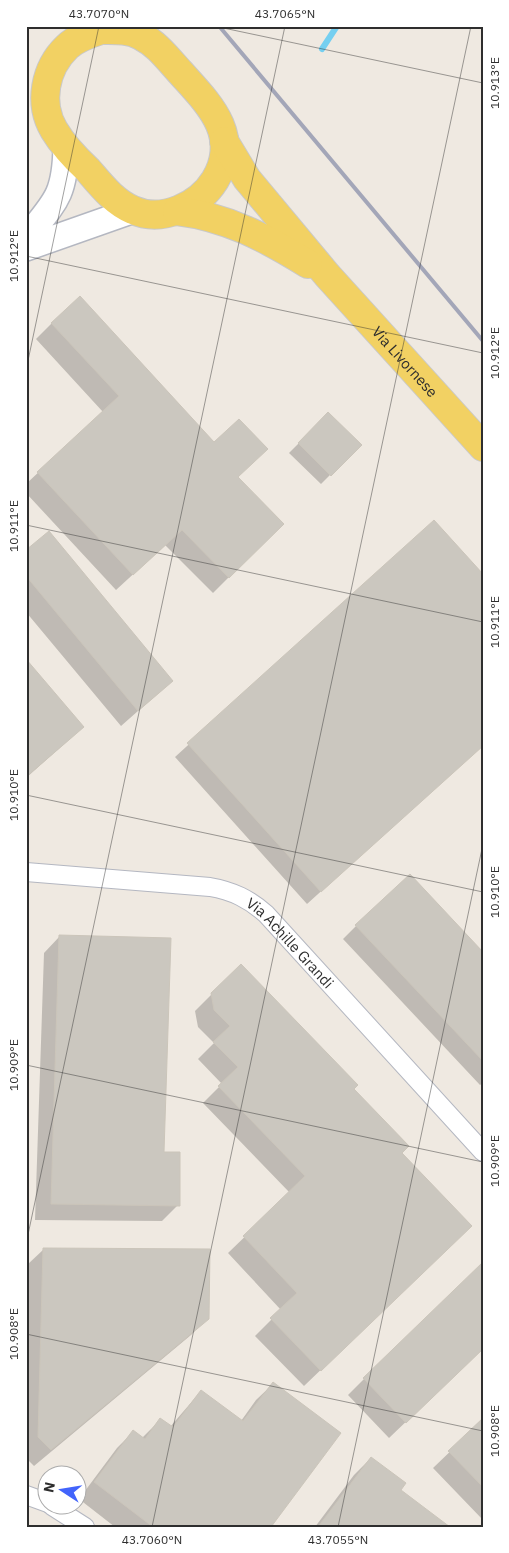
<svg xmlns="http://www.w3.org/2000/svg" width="509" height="1553" font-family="'IBM Plex Sans',sans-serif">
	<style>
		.shadow { fill: #0003 }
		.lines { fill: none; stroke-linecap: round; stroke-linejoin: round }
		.stream { stroke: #75cff0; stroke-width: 6 }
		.building { fill: #cbc7bf; stroke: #cbc5ba }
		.minor-casing { stroke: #b4b7c1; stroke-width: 20 }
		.secondary-casing { stroke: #b4b7c1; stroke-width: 28 }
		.primary-casing { stroke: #c9c9c9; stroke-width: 30 }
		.minor { stroke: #fff; stroke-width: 18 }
		.secondary { stroke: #fff; stroke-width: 25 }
		.primary { stroke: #f2d163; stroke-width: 28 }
		.rail { stroke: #a3a6b8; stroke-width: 4 }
		.ticks { fill: none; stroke: #2e2e2e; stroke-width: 1; stroke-opacity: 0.45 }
		.labels { text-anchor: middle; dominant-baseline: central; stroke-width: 4.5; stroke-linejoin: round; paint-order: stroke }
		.street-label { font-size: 15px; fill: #2e2e2e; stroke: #fff }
		.neatline { fill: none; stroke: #2e2e2e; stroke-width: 2 }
		.ticks-label { font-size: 12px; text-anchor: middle; fill: #2e2e2e }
	</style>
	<rect width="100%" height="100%" fill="#efe9e1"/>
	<path class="shadow" d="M 52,323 L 214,443 L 236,478 L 282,524 L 213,593 L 165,545 L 116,590 L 26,493 L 26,484 L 103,412 L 36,339 Z
		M 328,414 L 360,445 L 321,484 L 289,453 Z
		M 434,521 L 483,745 L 307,904 L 175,757 Z
		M 26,552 L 172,681 L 121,726 L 26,612 Z
		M 26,661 L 83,727 L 26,778 Z
		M 356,926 L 483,954 L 483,1083 L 480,1085 L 343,939 Z
		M 60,936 L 163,1153 L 178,1205 L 162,1221 L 35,1220 L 44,953 Z
		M 212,994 L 352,1089 L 400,1153 L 454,1242 L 304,1386 L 255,1336 L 281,1310 L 228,1253 L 290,1193 L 203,1103 L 222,1084 L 198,1059 L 214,1043 L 198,1027 L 195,1011 Z
		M 44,1249 L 207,1318 L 191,1335 L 34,1466 L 26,1458 L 27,1265 Z
		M 483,1348 L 389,1438 L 348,1395 L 364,1379 Z
		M 273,1384 L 269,1527 L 115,1527 L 79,1499 L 117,1448 L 133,1432 L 142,1438 L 160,1420 L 170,1427 L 201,1391 L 241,1421 L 256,1400 Z
		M 483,1420 L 483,1520 L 433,1468 Z
		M 371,1458 L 399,1490 L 447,1527 L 315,1527 L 354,1475 Z"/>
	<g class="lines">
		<path class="stream" d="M 322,49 L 337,26"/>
	</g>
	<path class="building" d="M 80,296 L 214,442 L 239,419 L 268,449 L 238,477 L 284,524 L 229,578 L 182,530 L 133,575 L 37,472 L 119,396 L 51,323 Z
		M 328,412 L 362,445 L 331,476 L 298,443 Z
		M 434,520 L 483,574 L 483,746 L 321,892 L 187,743 Z
		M 49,531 L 173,681 L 138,711 L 26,576 L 26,550 Z
		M 26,659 L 84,727 L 26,777 Z
		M 410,874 L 483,952 L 483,1061 L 355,925 Z
		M 59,935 L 171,938 L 164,1152 L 180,1152 L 180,1206 L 51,1204 Z
		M 241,964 L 358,1085 L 354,1089 L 409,1146 L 402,1153 L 472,1226 L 321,1371 L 270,1318 L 297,1293 L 243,1236 L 305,1176 L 218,1086 L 238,1067 L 213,1042 L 230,1026 L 214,1010 L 211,993 Z
		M 43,1248 L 210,1249 L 209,1319 L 51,1450 L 38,1437 Z
		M 483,1262 L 483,1349 L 406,1423 L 363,1378 Z
		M 273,1382 L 341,1433 L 271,1527 L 153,1527 L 94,1482 L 133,1430 L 145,1439 L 160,1418 L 173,1427 L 201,1390 L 243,1421 Z
		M 483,1418 L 483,1487 L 448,1451 Z
		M 371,1457 L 406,1483 L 401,1490 L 450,1527 L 318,1527 Z"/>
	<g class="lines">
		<g class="minor-casing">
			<g id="minor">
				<path id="s1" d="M 26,872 L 210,887 C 233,891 249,899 266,914 L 483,1152"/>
				<path d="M 26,1495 L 48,1503"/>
				<path d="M 52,1506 L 85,1527"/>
			</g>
		</g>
		<g class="secondary-casing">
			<path id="secondary" d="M 26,238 C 55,202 65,196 66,147
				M 26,248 L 134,210"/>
		</g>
		<g class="primary-casing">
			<g id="primary">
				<path d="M 101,30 C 114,30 129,29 141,36 C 157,44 168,59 180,72 C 208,103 242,135 215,180 C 199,206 162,223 133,210 C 114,202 101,185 88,170 C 75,158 63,145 54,130 C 38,103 45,68 67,47 C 76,38 89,34 101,30 Z"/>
				<path id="s2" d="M 224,141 L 247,179 L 327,275 L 483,447"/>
				<path d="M 177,211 C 227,217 266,238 308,264"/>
			</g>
		</g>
		<use href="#minor" class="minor"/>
		<use href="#secondary" class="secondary"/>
		<use href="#primary" class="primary"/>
		<path class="rail" d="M 219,26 L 483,341"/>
	</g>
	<path class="ticks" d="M 214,26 L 483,83M 26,256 L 483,353M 26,370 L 99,26M 26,525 L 483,622M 26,795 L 483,892M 26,1065 L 483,1162M 26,1244 L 285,26M 26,1334 L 483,1431M 152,1527 L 471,26M 338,1527 L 483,844"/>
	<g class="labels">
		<g class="street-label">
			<text stroke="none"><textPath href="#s2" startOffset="286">Via Livornese</textPath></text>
			<text stroke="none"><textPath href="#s1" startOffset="285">Via Achille Grandi</textPath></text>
		</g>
	</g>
	<rect width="509" height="1553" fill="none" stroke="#ffffff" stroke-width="55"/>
	<g transform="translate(62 1490) rotate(282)"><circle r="24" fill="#ffffff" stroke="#ababab"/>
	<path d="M0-4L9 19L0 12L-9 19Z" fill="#4264fb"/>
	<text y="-8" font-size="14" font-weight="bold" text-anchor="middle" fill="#2e2e2e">N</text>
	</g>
	<rect x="28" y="28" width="454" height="1498" class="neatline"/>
	<g class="ticks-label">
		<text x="99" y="18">43.7070°N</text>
		<text x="285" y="18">43.7065°N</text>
		<text transform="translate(495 83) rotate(-90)" y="4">10.913°E</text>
		<text transform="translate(14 256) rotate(-90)" y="4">10.912°E</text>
		<text transform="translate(495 353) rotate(-90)" y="4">10.912°E</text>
		<text transform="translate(14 526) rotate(-90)" y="4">10.911°E</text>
		<text transform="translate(495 622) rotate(-90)" y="4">10.911°E</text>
		<text transform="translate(14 795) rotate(-90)" y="4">10.910°E</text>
		<text transform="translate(495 892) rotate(-90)" y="4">10.910°E</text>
		<text transform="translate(14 1065) rotate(-90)" y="4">10.909°E</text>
		<text transform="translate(495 1161) rotate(-90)" y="4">10.909°E</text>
		<text transform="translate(14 1334) rotate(-90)" y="4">10.908°E</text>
		<text transform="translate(495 1431) rotate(-90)" y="4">10.908°E</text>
		<text x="152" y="1544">43.7060°N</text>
		<text x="338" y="1544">43.7055°N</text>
	</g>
</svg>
